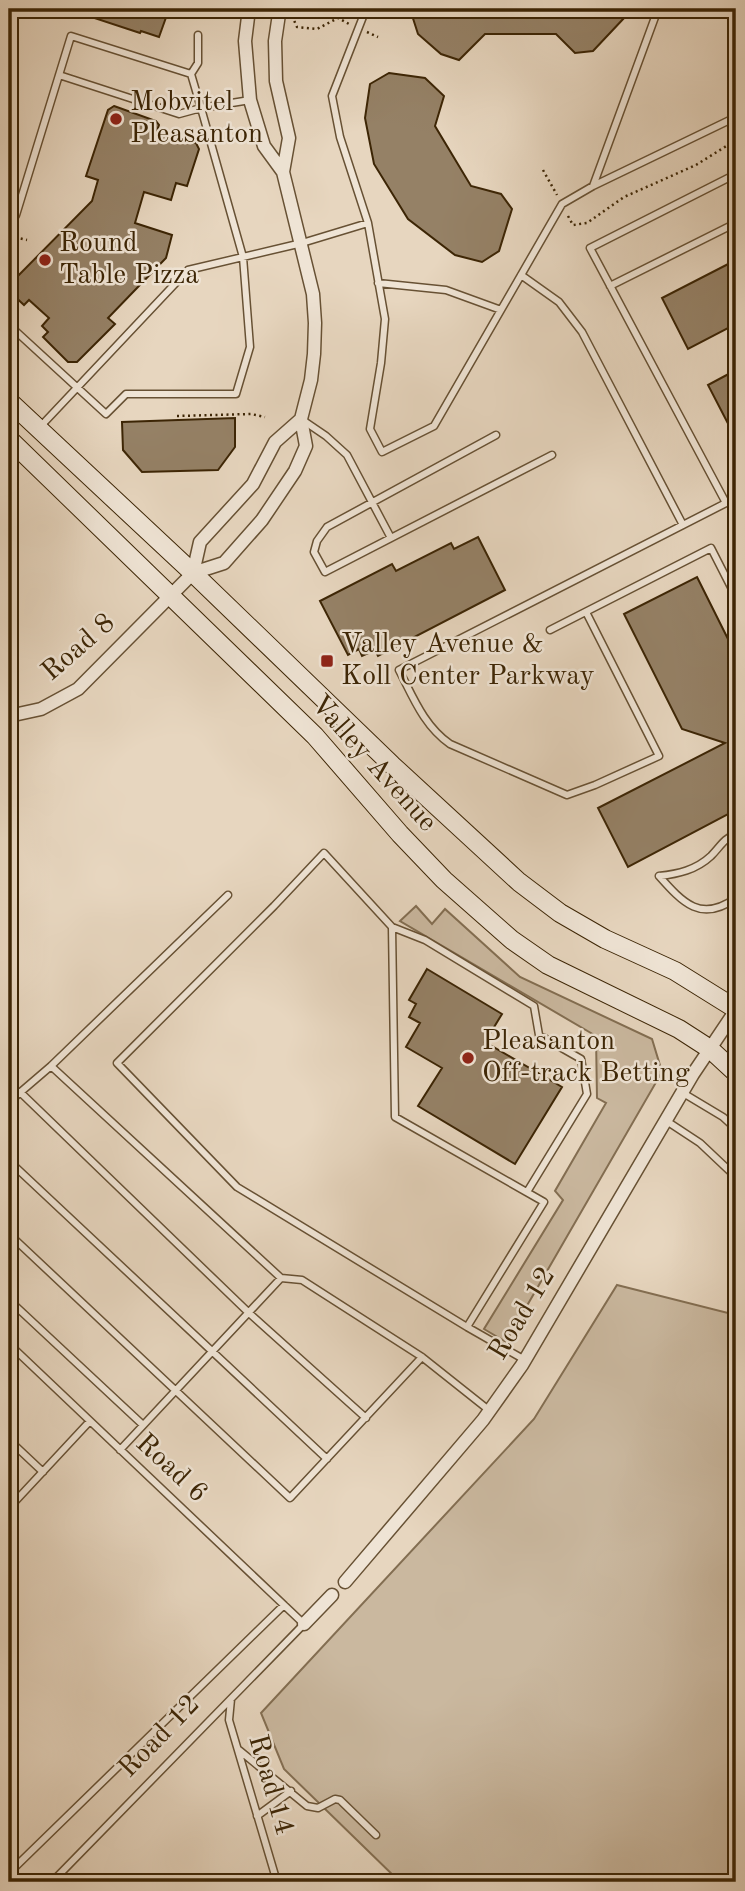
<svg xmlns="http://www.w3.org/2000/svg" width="745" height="1891" font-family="'Old Standard TT',serif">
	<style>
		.green { fill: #cab89f; stroke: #836e52; stroke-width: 2 }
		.building { fill: #958166; stroke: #3c2505; stroke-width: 2 }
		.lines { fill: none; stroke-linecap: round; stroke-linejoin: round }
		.service-casing { stroke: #675134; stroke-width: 9 }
		.minor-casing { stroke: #675134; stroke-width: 15 }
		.secondary-casing { stroke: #3c2505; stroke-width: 20 }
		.path { stroke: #3c2505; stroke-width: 2.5; stroke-dasharray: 2 3.5; stroke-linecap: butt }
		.service { stroke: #efe4d5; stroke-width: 6 }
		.minor { stroke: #efe4d5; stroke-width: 12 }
		.secondary { stroke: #efe4d5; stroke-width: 18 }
		.poi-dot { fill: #8f2418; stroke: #efe4d5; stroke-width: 2.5 }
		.labels { text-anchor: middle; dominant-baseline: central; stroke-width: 5; stroke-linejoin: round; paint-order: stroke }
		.poi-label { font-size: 28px; fill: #3c2505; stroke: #efe4d5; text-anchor: start }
		.street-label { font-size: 28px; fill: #3c2505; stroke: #efe4d5 }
	</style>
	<rect width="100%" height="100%" fill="#e7d6bf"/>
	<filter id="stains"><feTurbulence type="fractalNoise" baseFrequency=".00286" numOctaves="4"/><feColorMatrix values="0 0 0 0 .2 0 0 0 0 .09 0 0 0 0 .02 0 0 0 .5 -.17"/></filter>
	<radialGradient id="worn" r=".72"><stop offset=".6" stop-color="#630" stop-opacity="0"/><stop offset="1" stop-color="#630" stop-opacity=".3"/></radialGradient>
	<path class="green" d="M 416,906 L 432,924 L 445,909 L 520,977 L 652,1039 L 662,1072 L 506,1342 L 484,1329 L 563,1200 L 555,1191 L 606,1103 L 597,1098 L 596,1036 L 400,921 Z
		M 617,1285 L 736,1315 L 736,1882 L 400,1882 L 284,1769 L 261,1713 L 534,1419 Z"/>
	<path class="building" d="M 74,9 L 169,9 L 159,37 L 141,31 L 140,33 L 73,11 Z
		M 410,9 L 625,9 L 625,17 L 593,51 L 575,53 L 556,34 L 485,34 L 459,60 L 441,54 L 418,34 Z
		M 389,73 L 425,78 L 444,96 L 435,126 L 471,186 L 501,194 L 512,209 L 499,251 L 482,262 L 455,255 L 408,219 L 374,164 L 365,118 L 370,84 Z
		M 114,106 L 156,121 L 159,125 L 157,131 L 196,143 L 199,149 L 187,186 L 176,183 L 171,200 L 144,192 L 135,223 L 172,235 L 166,258 L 108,318 L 115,324 L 77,362 L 68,362 L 43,337 L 48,332 L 42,326 L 49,318 L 29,300 L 24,305 L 10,292 L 10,284 L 92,201 L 98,180 L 86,176 L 108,110 Z
		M 736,260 L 736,324 L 688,349 L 662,298 Z
		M 736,370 L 736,439 L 708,385 Z
		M 235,418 L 235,447 L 218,470 L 142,472 L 123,450 L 122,422 Z
		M 478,537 L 505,590 L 378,656 L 375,650 L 362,656 L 359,649 L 348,655 L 320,601 L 392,564 L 396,571 L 451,543 L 454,549 Z
		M 697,577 L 736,655 L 736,810 L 628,867 L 598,808 L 725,743 L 682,729 L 624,614 Z
		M 427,969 L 502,1014 L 485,1042 L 562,1087 L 515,1164 L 418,1106 L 442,1068 L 406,1047 L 420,1023 L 409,1017 L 416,1004 L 409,1000 Z"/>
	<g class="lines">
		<g class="service-casing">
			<path id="service" d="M 366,9 L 332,96 L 340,137 L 368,223 L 385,319 L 381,363 L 370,429 L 382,452 L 434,426 L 562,204 L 593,186 L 736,117
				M 191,74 L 198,63 L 198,35
				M 593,186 L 658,9
				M 9,226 L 16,215 L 71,36 L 191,74 L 201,108 L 250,100
				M 521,275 L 559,302 L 582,332 L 683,525
				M 378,283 L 446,290 L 501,310
				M 610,286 L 736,223
				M 9,325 L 106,414 L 126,394 L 236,394 L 250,347 L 243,257 L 201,108 L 179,114 L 59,75
				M 301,419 L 326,436 L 347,455 L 391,538
				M 39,428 L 188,270 L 302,243 L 368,223
				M 496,435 L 327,527 L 317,541 L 314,552 L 325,572 L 552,455
				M 726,503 L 590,248 L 736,174
				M 586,612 L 659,756 L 595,785 L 567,795 L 450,744 C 424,726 413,697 399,670 L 726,503 L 736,503
				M 550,630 L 711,548 L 736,597
				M 659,876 C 683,903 701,923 736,898
				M 659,876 C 678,874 696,870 711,856 C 721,846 723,839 736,834
				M 392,927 L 425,940 L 534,1006 L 539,1035 L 581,1059 L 587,1094 L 527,1192
				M 51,1066 L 281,1278 L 302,1280 L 422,1357 L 490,1411
				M 20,1092 L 249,1313 L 366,1418
				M 683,1093 L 723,1117 L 736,1129
				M 9,1102 L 51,1066 L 228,895
				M 665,1120 L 700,1143 L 736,1177
				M 9,1161 L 327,1459
				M 9,1234 L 290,1498 L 422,1357
				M 9,1300 L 143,1425
				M 467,1327 L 544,1202 L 395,1117 L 392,927 L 324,853 L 274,906 L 117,1063 L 237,1187 L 467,1327 L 525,1360
				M 9,1344 L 304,1624 L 52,1882
				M 9,1440 L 43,1472
				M 120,1450 L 281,1278
				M 9,1508 L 90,1421
				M 231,1699 L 229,1720 L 277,1882
				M 239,1750 L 307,1806 L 318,1808 L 335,1799 L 340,1800 L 376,1835
				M 257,1816 L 291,1791
				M 9,1873 L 284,1605"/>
		</g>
		<g class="minor-casing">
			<path id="minor" d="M 277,9 L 279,14 L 275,41 L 276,81 L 289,138 L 283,172
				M 193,573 L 200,542 L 253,484 L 275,442 L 301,419
				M 9,716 L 41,709 L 78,689 L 193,573 L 224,563 L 262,520 L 295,471 L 306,446 L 301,419 L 311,380 L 314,354 L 315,323 L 313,294 L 283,172 L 264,146 L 250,100 L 245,41 L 249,9
				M 345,1582 L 483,1420 L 522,1365 L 693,1074 L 736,1010
				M 304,1624 L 332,1595"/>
		</g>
		<g class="secondary-casing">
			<path id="secondary" d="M 9,12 L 10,9
				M 9,401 L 193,573 L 392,765 L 519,882 L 560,913 L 605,939 L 675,971 L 736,1009
				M 9,439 L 315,736 L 400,834 L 444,880 L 512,940 L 548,965 L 679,1029 L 710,1049 L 736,1073"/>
		</g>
		<path class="path" d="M 292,16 L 297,27 L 317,29 L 338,18 L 351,25
			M 367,32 L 378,37
			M 543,170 L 557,195
			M 568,216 L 573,225 L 587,223 L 624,197 L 696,165 L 736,140
			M 10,236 L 27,240
			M 177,416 L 251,414 L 265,417"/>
		<use href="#service" class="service"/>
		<use href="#minor" class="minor"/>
		<use href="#secondary" class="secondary"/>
	</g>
	<g class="poi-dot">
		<circle cx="116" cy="119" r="7"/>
		<circle cx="45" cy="260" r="7"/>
		<rect x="320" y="654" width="14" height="14" rx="3.5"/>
		<circle cx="468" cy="1058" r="7"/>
	</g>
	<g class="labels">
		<g class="poi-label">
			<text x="130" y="103">Mobvitel<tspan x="130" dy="32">Pleasanton</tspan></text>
			<text x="59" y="244">Round<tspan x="59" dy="32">Table Pizza</tspan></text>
			<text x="341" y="645">Valley Avenue &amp;<tspan x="341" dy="32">Koll Center Parkway</tspan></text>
			<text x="482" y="1042">Pleasanton<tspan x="482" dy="32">Off-track Betting</tspan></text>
		</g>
		<g class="street-label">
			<text transform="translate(79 648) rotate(-41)">Road 8</text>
			<text transform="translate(373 764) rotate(48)">Valley Avenue</text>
			<text transform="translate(523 1314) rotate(-59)">Road 12</text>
			<text transform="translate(171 1469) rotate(43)">Road 6</text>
			<text transform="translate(160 1737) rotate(-46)">Road 12</text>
			<text transform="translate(270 1785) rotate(74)">Road 14</text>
		</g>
	</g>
	<rect width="745" height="1891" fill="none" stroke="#e7d6bf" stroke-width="35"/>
	<rect x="10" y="10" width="724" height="1870" fill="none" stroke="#3c2505" stroke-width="3.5"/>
	<rect x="18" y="18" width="710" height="1856" fill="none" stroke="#3c2505" stroke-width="2"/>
	<rect width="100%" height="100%" filter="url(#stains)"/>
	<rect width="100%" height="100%" fill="url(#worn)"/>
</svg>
